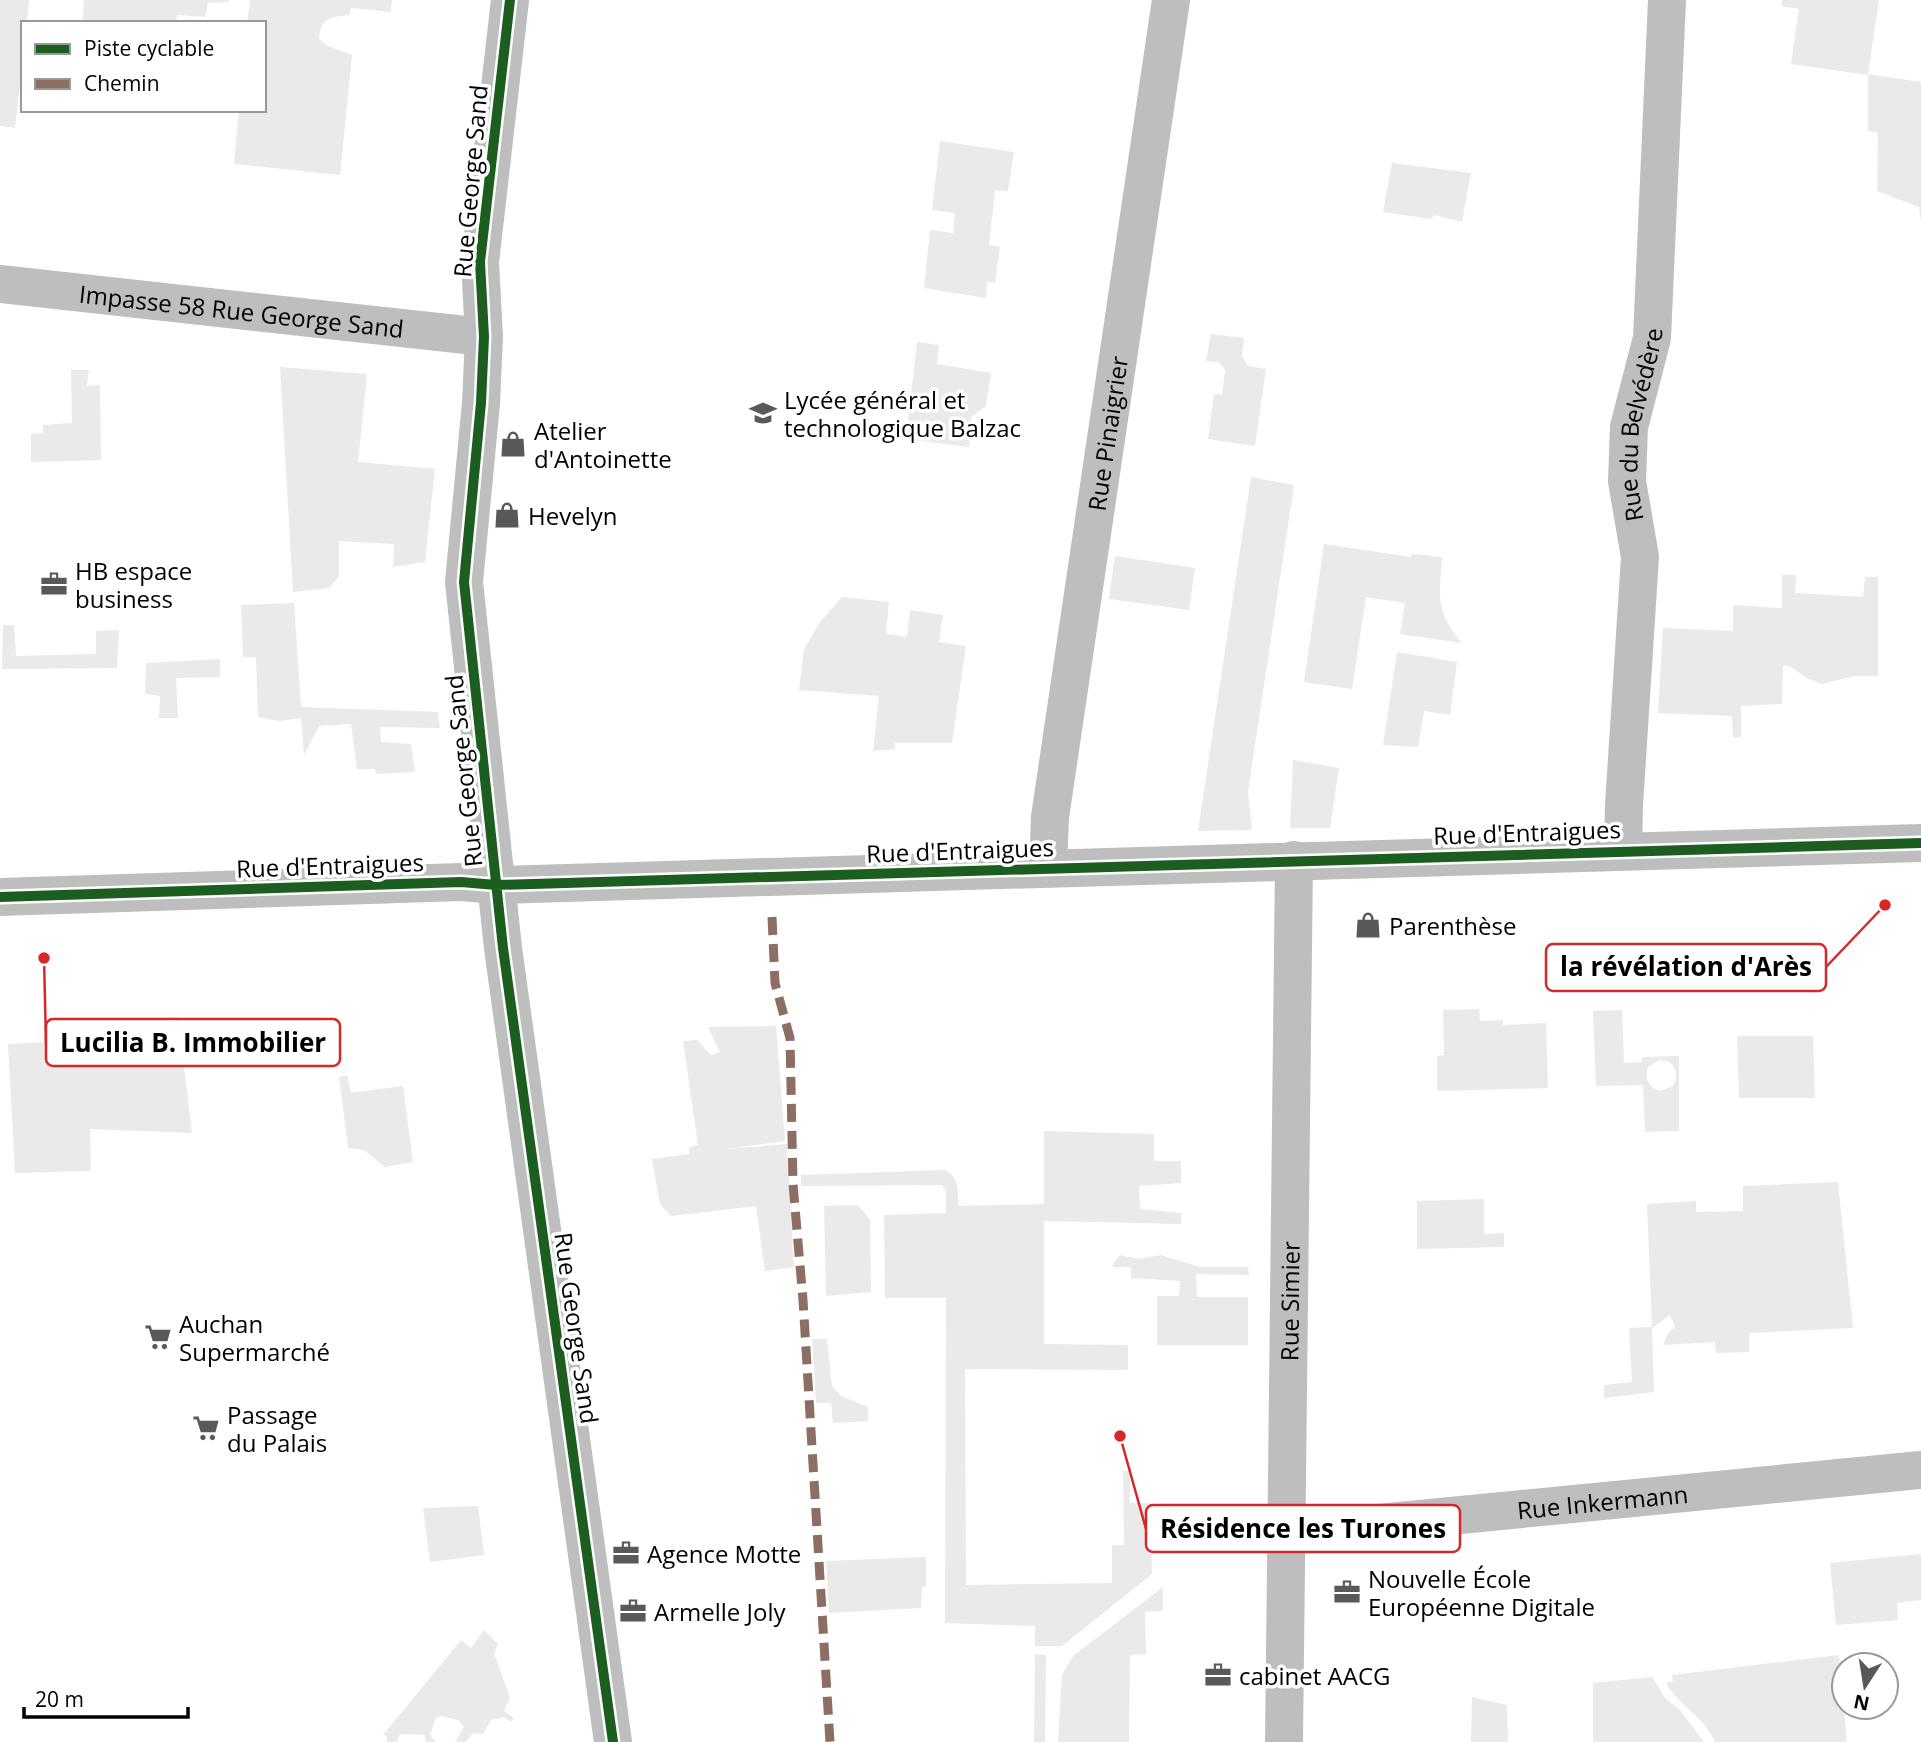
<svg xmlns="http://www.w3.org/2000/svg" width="1921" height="1742" font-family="'Open Sans',sans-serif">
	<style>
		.green { fill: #eaeaea; fill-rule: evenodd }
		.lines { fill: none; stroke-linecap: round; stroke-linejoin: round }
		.minor { stroke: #bebebe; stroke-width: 38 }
		.quiet { stroke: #8d6e63; stroke-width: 9; stroke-dasharray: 18 9; stroke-linecap: butt }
		.cycleway-casing { stroke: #fff; stroke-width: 15 }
		.cycleway { stroke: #1b5e20; stroke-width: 10 }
		.labels { text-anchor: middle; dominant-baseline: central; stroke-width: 7; stroke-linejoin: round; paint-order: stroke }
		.street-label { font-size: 24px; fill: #000; stroke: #fff }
		.poi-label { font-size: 24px; fill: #000; stroke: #fff; text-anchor: start }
		.leader { fill: none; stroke: #d62828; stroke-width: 2.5 }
		.callout-dot { fill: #d62828; stroke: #fff; stroke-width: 2.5 }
		.callout { fill: #fff; stroke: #d62828; stroke-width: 2.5 }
		.callout-label { font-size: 26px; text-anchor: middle; font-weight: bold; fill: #000 }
	</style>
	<rect width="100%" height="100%" fill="#fff"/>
	<path class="green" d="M 0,0 L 29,0 L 27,23 L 23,23 L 23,58 L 15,128 L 0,126 Z
		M 84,0 L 229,0 L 228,2 L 208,3 L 205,17 L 177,15 L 176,23 L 82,23 Z
		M 250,0 L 392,0 L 391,12 L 351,8 L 350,15 C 331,17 321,17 319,39 L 328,46 L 352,55 L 340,175 L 234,164 L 239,110 L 264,110 L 264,23 L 247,23 Z
		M 1782,0 L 1879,0 L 1868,74 L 1921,82 L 1921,222 L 1919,207 L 1877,191 L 1878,133 L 1868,131 L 1868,75 L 1791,64 L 1799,9 L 1782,6 Z
		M 940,141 L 1014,152 L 1008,191 L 995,190 L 989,245 L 1000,247 L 995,283 L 987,282 L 986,298 L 924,288 L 930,230 L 953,233 L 955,213 L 932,210 Z
		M 1392,163 L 1471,173 L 1462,222 L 1435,215 L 1431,219 L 1383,212 Z
		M 1211,334 L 1244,338 L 1242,356 L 1248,366 L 1266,369 L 1255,446 L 1208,439 L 1214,394 L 1222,395 L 1225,370 L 1219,362 L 1206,361 Z
		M 917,342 L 939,345 L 937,364 L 991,373 L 986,406 L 971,417 L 969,447 L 906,439 Z
		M 280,367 L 367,374 L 358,462 L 435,469 L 425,562 L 393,567 L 394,544 L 339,541 L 339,576 L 329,588 L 293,592 Z
		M 71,370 L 89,370 L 87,386 L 100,385 L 101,460 L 31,462 L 31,434 L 43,433 L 43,425 L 72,423 Z
		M 1251,477 L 1294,485 L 1248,792 L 1252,830 L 1198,831 Z
		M 1324,544 L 1411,557 L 1412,554 L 1442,557 C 1440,597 1434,610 1462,643 L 1400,634 L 1405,603 L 1366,597 L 1352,689 L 1304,682 Z
		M 1115,556 L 1195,568 L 1189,610 L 1109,599 Z
		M 1782,575 L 1796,575 L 1795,593 L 1863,597 L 1865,577 L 1878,577 L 1878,676 L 1854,676 L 1822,684 L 1807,678 L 1791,667 L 1783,665 L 1782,704 L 1741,706 L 1741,737 L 1733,738 L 1732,716 L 1658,713 L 1663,628 L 1733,631 L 1733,605 L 1782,608 Z
		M 842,597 L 889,602 L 886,634 L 907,637 L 910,610 L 943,615 L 939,642 L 966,646 L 952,743 L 895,743 L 895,749 L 873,751 L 879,696 L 799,690 L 804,649 L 820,622 Z
		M 294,603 L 301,707 L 438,712 L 440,728 L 380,727 L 381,742 L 411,744 L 415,772 L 376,774 L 375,769 L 357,769 L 351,724 L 319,726 L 304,755 L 301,718 L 280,721 L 258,717 L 256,657 L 243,657 L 241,605 Z
		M 3,625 L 14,625 L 16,656 L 96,654 L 96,631 L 119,630 L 117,668 L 2,669 Z
		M 1397,652 L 1457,662 L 1450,715 L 1424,711 L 1418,747 L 1383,745 Z
		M 220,659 L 220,677 L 176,678 L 178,718 L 159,718 L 160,696 L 145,694 L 146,663 Z
		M 1293,760 L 1339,768 L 1330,828 L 1290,828 Z
		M 1479,1009 L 1480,1021 L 1503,1020 L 1503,1025 L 1546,1023 L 1548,1088 L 1437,1091 L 1437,1056 L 1444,1055 L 1443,1010 Z
		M 1622,1010 L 1624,1063 L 1642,1062 L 1642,1057 L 1679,1056 L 1679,1131 L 1645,1132 L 1643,1085 L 1596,1086 L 1593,1011 ZM 1660,1060 L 1670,1062 C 1677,1070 1678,1077 1673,1086 L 1659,1091 C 1648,1086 1644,1078 1648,1067 Z
		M 178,1017 L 192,1133 L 90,1129 L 91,1171 L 15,1173 L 8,1044 L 84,1040 L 83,1022 Z
		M 776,1026 L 785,1141 L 726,1149 L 787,1144 L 794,1267 L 765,1271 L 756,1206 L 671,1216 L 660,1204 L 652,1159 L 689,1154 L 689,1147 L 698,1145 L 683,1041 L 697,1040 L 711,1055 L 720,1052 L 708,1027 Z
		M 1737,1036 L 1813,1036 L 1815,1098 L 1739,1098 Z
		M 347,1075 L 351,1093 L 403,1086 L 413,1162 L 385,1167 L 364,1150 L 348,1148 L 339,1077 Z
		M 1044,1131 L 1154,1134 L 1154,1161 L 1181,1161 L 1181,1183 L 1139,1186 L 1140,1209 L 1181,1213 L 1181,1224 L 1044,1221 L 1044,1344 L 1128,1345 L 1128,1370 L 965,1369 L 966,1585 L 1112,1583 L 1112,1545 L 1124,1545 L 1123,1471 L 1130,1471 L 1130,1503 L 1151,1503 L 1152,1574 L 1062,1646 L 1035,1646 L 1035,1626 L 945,1623 L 946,1298 L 885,1298 L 884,1215 L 946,1213 L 946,1191 L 942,1185 L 932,1185 L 801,1186 L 801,1175 L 944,1170 C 960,1176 957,1192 959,1206 L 1044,1204 Z
		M 1838,1182 L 1853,1328 L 1749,1333 L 1749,1352 L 1716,1353 L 1715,1342 L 1663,1345 L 1668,1333 L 1675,1327 L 1670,1315 L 1652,1328 L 1654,1392 L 1604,1398 L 1604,1385 L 1632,1382 L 1629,1328 L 1652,1327 L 1647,1204 L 1696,1201 L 1696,1212 L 1743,1211 L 1743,1186 Z
		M 1484,1199 L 1484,1234 L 1504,1233 L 1504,1247 L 1417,1249 L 1417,1201 Z
		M 858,1205 L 870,1220 L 871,1292 L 826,1296 L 824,1206 Z
		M 1120,1255 L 1138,1259 L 1161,1255 L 1200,1267 L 1248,1267 L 1249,1275 L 1196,1274 L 1197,1297 L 1248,1297 L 1248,1345 L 1157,1345 L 1157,1296 L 1179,1296 L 1180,1281 L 1131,1278 L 1131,1267 L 1111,1267 Z
		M 812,1339 L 827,1339 L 832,1386 L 841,1396 L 868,1407 L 868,1421 L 833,1423 L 831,1403 L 816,1403 Z
		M 478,1506 L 484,1555 L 430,1562 L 423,1508 Z
		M 1921,1554 L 1921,1600 L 1897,1603 L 1898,1620 L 1836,1625 L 1830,1563 Z
		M 926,1557 L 926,1587 L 922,1587 L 921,1608 L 829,1613 L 826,1561 Z
		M 1163,1587 L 1163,1611 L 1145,1612 L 1146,1654 L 1130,1655 L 1129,1742 L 1058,1742 L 1062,1675 L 1073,1656 Z
		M 484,1630 L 498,1644 L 494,1653 L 510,1698 L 504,1711 L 514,1718 L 511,1722 L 504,1717 L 491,1720 L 483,1734 L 473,1733 L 466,1742 L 455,1742 L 464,1727 L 458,1720 L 441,1716 L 436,1718 L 430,1735 L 436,1742 L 426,1742 L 425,1735 L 400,1734 L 397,1742 L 387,1742 L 387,1736 L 383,1735 L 461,1640 L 471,1648 Z
		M 1035,1654 L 1046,1655 L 1045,1742 L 1034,1742 Z
		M 1839,1655 L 1847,1742 L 1715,1742 C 1705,1717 1678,1705 1666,1683 L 1673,1681 L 1672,1675 Z
		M 1652,1677 L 1665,1698 L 1680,1710 L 1704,1742 L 1593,1742 L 1593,1683 Z
		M 1472,1697 L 1507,1705 L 1508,1742 L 1471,1742 Z"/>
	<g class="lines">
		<g class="minor">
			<path d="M 510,0 L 480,262 L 484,337 L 481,403 L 464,582 L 503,948 L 613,1742"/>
			<path id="s1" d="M 0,284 L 484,337"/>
			<path id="s2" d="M 1623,851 L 1624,805 L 1640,557 L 1627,481 L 1629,427 L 1652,338 L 1667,0"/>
			<path id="s3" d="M 1048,868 L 1050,817 L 1171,0"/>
			<path d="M 0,897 L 461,882 L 496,885 L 1921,843"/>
			<path id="s4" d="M 1286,1532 L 1921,1470"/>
			<path id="s5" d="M 1284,1742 L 1294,860"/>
		</g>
		<path class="quiet" d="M 772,917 L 775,983 L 790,1038 L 793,1184 L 803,1300 L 830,1742"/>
		<g class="cycleway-casing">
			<path id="cycleway" d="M 510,0 L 480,262 L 484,337 L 481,403 L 464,582 L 503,948 L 613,1742
				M 0,897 L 461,882 L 496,885 L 1921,843"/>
		</g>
		<use href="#cycleway" class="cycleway"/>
	</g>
	<defs>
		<g id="school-bare" transform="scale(2.1)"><path d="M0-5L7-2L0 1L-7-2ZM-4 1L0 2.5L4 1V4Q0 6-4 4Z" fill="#595959" stroke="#fff" stroke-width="2.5" paint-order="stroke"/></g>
		<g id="shop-bare" transform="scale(2.1)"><path d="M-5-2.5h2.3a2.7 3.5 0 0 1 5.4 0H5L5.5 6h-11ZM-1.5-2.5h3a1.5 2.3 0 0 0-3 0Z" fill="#595959" stroke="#fff" stroke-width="2.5" paint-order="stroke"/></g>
		<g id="office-bare" transform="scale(2.1)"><path d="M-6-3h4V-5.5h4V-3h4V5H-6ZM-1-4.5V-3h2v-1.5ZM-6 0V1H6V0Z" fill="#595959" stroke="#fff" stroke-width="2.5" paint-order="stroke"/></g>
		<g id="supermarket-bare" transform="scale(2.1)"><path d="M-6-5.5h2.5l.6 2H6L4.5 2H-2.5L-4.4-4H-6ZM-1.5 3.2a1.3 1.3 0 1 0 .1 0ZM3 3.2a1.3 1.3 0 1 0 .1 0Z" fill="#595959" stroke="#fff" stroke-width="2.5" paint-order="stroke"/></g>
	</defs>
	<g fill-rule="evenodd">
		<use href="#school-bare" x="763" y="413"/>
		<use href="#shop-bare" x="513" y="444"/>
		<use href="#shop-bare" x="507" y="515"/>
		<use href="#office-bare" x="54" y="584"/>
		<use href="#shop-bare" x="1368" y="925"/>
		<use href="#supermarket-bare" x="158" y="1337"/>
		<use href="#supermarket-bare" x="206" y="1428"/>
		<use href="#office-bare" x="626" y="1553"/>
		<use href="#office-bare" x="1347" y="1592"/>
		<use href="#office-bare" x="633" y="1611"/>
		<use href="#office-bare" x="1218" y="1675"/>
	</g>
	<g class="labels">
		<g class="street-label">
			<text transform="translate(470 181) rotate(-85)">Rue George Sand</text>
			<text stroke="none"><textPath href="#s1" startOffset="243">Impasse 58 Rue George Sand</textPath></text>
			<text stroke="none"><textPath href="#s2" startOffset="429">Rue du Belvédère</textPath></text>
			<text stroke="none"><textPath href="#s3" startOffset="439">Rue Pinaigrier</textPath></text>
			<text transform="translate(463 771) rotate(-96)">Rue George Sand</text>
			<text transform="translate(1527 832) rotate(-2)">Rue d'Entraigues</text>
			<text transform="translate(960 850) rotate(-2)">Rue d'Entraigues</text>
			<text transform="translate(330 865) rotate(-2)">Rue d'Entraigues</text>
			<text stroke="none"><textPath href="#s5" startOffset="441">Rue Simier</textPath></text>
			<text transform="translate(577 1328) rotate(82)">Rue George Sand</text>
			<text stroke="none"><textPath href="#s4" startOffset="318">Rue Inkermann</textPath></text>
		</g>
		<g class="poi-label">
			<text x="784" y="399">Lycée général et<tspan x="784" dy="28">technologique Balzac</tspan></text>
			<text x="534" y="430">Atelier<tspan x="534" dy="28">d'Antoinette</tspan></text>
			<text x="528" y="515">Hevelyn</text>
			<text x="75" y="570">HB espace<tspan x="75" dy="28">business</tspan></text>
			<text x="1389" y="925">Parenthèse</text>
			<text x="179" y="1323">Auchan<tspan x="179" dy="28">Supermarché</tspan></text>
			<text x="227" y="1414">Passage<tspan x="227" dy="28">du Palais</tspan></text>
			<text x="647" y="1553">Agence Motte</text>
			<text x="1368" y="1578">Nouvelle École<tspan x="1368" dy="28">Européenne Digitale</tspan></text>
			<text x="654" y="1611">Armelle Joly</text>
			<text x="1239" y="1675">cabinet AACG</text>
		</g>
	</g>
	<path class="leader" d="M1885 905L1826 967M44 958L46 1043M1120 1436L1146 1529"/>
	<g class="callout-dot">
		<circle cx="1885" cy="905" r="7"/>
		<circle cx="44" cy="958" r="7"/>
		<circle cx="1120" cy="1436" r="7"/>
	</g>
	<g class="callout">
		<rect x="1546" y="944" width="280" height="47" rx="7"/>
		<rect x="46" y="1019" width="294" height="47" rx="7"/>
		<rect x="1146" y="1505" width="314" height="47" rx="7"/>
	</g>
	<g class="callout-label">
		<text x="1686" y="976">la révélation d'Arès</text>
		<text x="193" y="1052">Lucilia B. Immobilier</text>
		<text x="1303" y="1538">Résidence les Turones</text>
	</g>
	<rect x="21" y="21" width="245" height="91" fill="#ffffff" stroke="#999999" stroke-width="2"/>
	<rect x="35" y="44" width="35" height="10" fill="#1b5e20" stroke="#999999" stroke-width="2"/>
	<text x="84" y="56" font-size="21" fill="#000000">Piste cyclable</text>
	<rect x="35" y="79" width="35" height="10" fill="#8d6e63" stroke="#999999" stroke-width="2"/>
	<text x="84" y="91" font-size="21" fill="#000000">Chemin</text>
	<g transform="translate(1865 1686) rotate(192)"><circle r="33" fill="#ffffff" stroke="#999999" stroke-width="2"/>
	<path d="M0-5L12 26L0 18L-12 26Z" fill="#595959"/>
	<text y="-10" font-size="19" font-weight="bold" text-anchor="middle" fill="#000000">N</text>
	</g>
	<path d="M24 1707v10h164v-10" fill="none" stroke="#000000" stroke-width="3.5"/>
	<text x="35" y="1707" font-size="21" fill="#000000" stroke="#ffffff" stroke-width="5" paint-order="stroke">20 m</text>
</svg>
